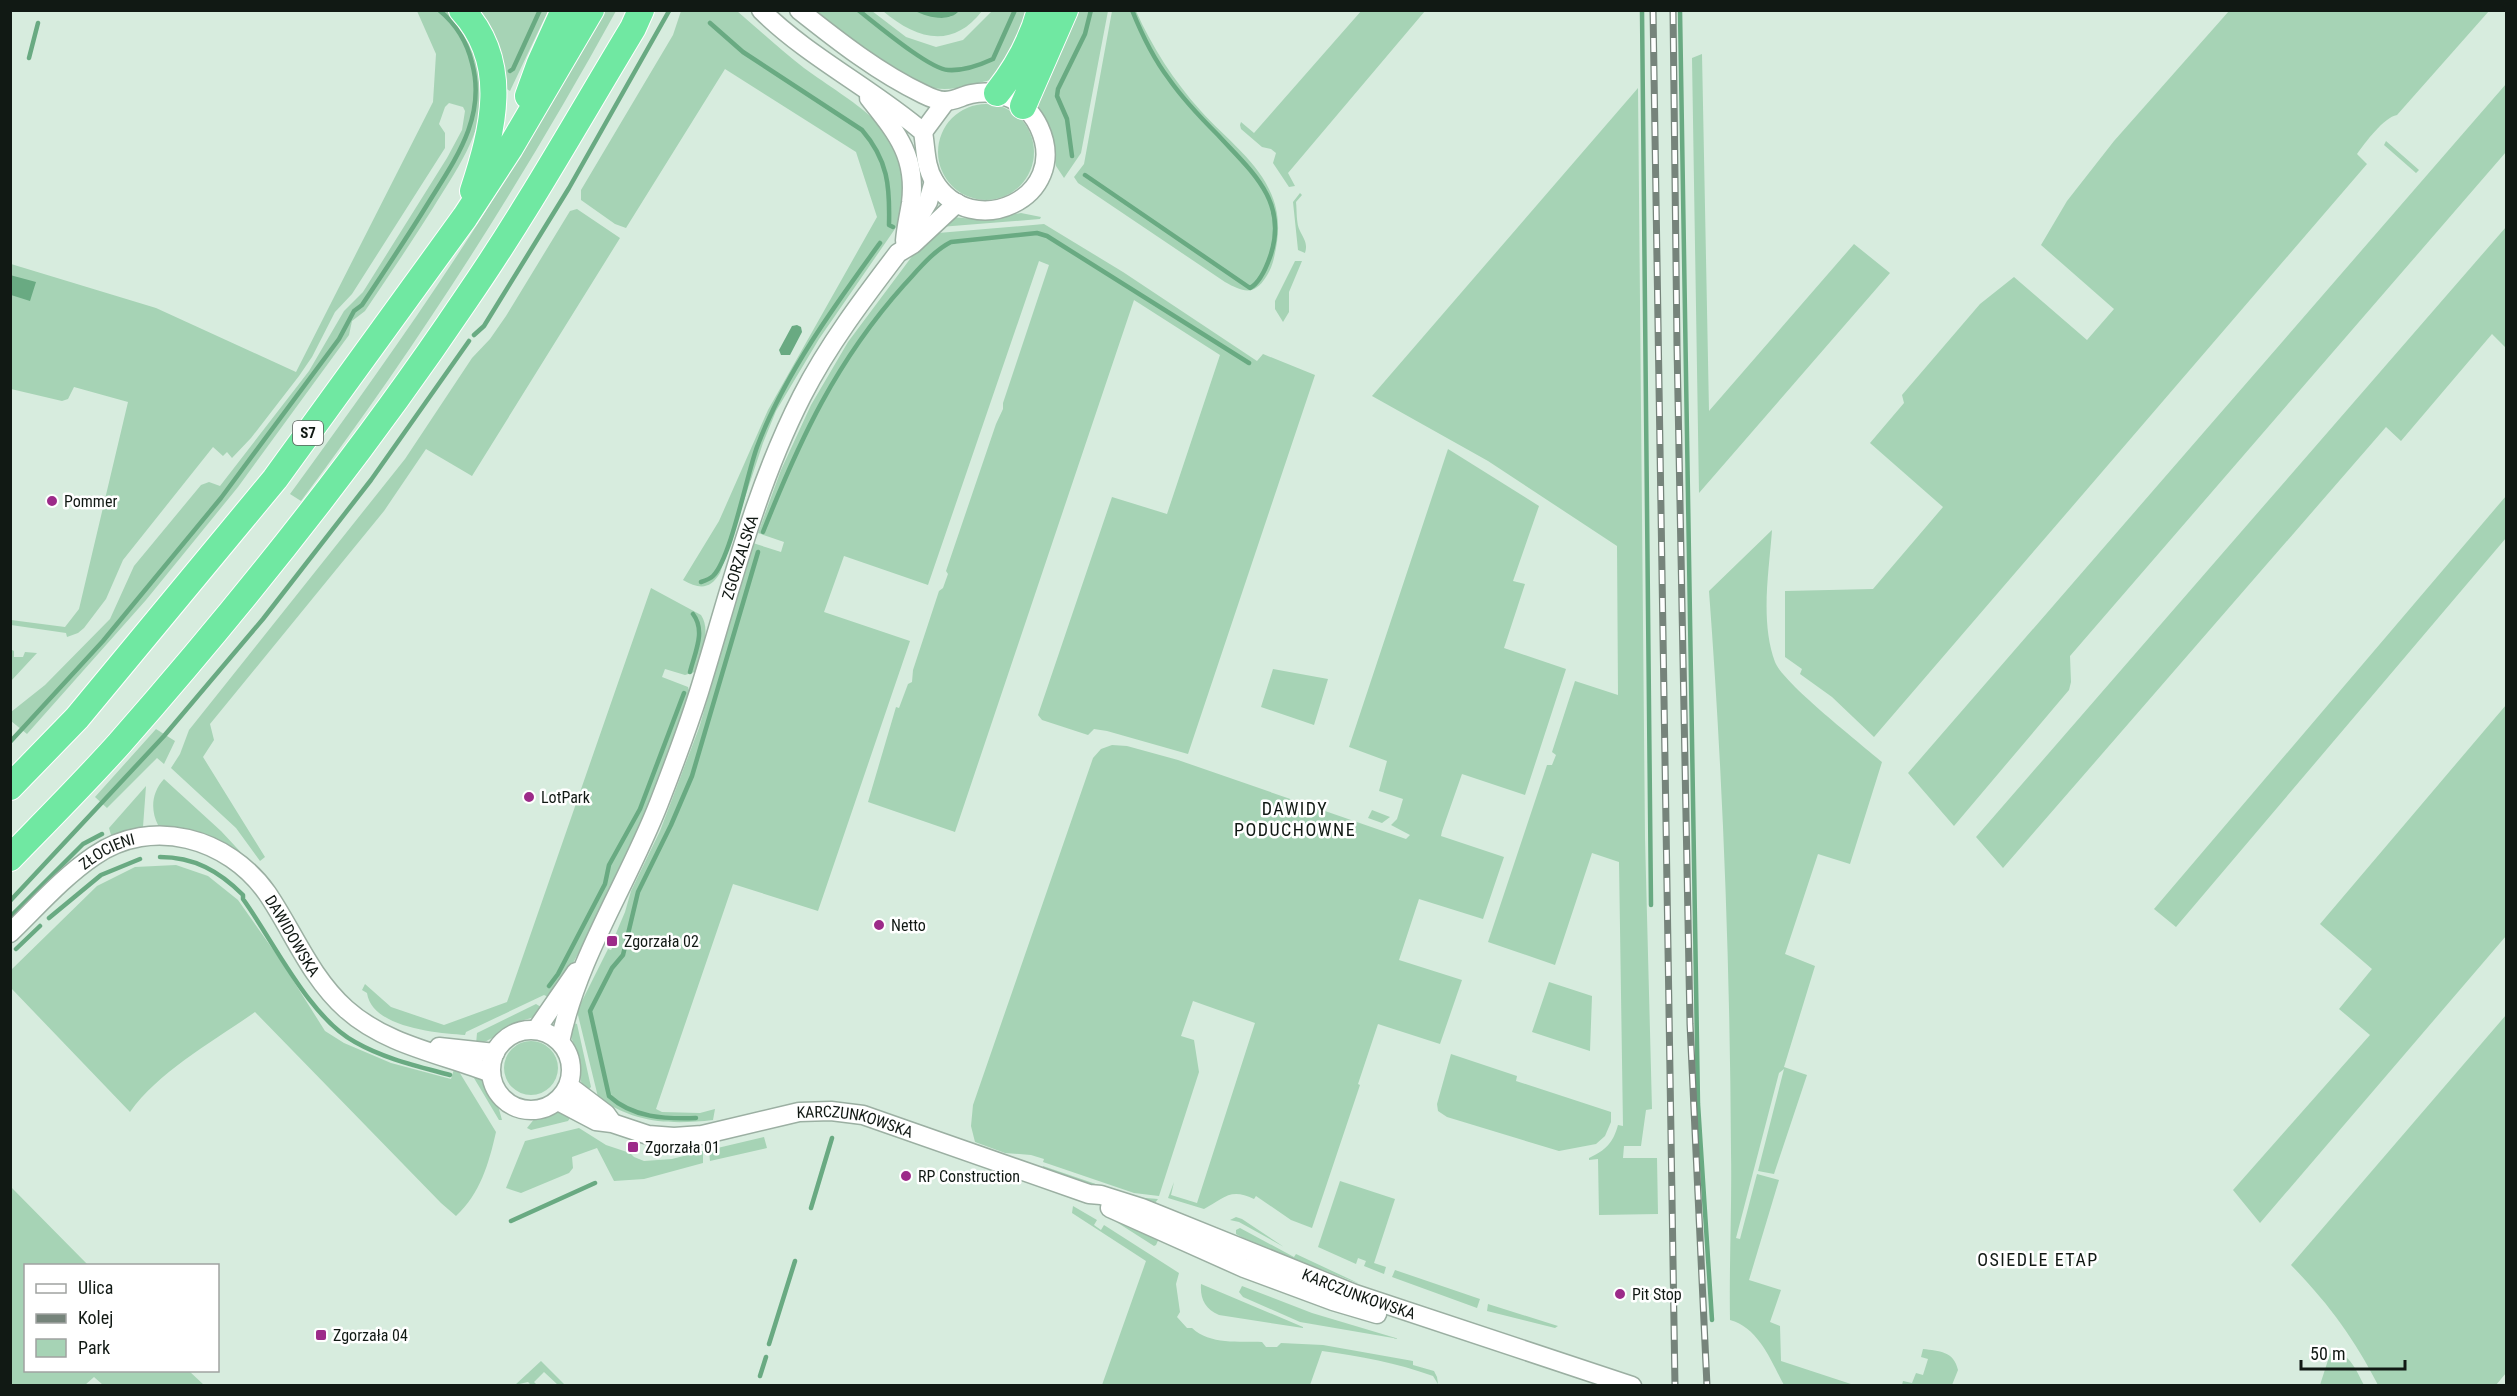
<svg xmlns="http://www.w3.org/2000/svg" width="2517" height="1396" font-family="'Roboto Condensed',sans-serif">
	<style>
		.green { fill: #a6d3b5 }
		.water { fill: #69aa82 }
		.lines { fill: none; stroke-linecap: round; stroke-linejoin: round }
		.stream { stroke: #69aa82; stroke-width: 4.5 }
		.minor-casing { stroke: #9bafa2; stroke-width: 21 }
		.highway-casing { stroke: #fff; stroke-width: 28 }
		.minor { stroke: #fff; stroke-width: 18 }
		.highway { stroke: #70e8a2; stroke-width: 26 }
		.rail-casing { stroke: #76847b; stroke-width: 7 }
		.rail { stroke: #fff; stroke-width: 4.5; stroke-dasharray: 14; stroke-linecap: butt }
		.poi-dot { fill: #9c2b89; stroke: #fff; stroke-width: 2 }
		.labels { text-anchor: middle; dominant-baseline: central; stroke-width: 5; stroke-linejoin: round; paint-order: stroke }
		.shield { fill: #fff; stroke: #585e5a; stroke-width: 1.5 }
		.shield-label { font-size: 15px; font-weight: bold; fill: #111914 }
		.poi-label { font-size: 16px; fill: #111914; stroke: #fff; text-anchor: start }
		.street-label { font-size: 16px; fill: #111914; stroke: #fff }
		.neighbourhood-label { font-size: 18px; letter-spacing: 1.5px; fill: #111914; stroke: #fff }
	</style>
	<rect width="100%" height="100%" fill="#d7ecde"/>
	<path class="green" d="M 1362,10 L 1425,11 L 1288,173 L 1295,186 L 1289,187 L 1273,163 L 1276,153 L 1271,149 L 1262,147 L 1241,129 L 1240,125 L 1241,122 L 1254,133 Z
		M 417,11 L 447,11 C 458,22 465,33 472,48 C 501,108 464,158 433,208 C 411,243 388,277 365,311 L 352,321 L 349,335 L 238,487 L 146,600 L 27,734 L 11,721 L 11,712 L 45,685 L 110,619 L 134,566 L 201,485 L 209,482 L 220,486 L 309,371 L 344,311 L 363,292 L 447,158 L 462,130 L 465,111 L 463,107 L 449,103 L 445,107 L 439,124 L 445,133 L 445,148 L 352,294 L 335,312 L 312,357 L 299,376 L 251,438 L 232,458 L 227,452 L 223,456 L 213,447 L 123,560 L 106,599 L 84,628 L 78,633 L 67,637 L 66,633 L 11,625 L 11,620 L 65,627 L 79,609 L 128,402 L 74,387 L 68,399 L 62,401 L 11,389 L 11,264 L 156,308 L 296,372 L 433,102 L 436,54 Z
		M 478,11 L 548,11 L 510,91 L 505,88 C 502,59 494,36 478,11 Z
		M 601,11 L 616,11 C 522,182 418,345 301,501 L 290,494 C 376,376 461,257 535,130 C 558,91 579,50 601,11 Z
		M 681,11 L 737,11 C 759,30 781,50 804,68 C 863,111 928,138 897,226 L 819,339 L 776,411 L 763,443 L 720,573 C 710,590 699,589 683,580 L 719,521 L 768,410 L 877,217 L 856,152 L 725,69 L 626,228 L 615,224 L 581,200 L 581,190 L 673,35 Z
		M 813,11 L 872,11 L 906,37 L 936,47 L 963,40 L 992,11 L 1031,11 L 995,79 C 971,84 947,95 924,85 L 848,39 Z
		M 883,11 C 892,11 903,9 913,11 C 928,13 946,25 959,11 L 982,11 C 952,50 916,39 883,11 Z
		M 1078,11 L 1108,11 L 1081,153 L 1064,178 L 1056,166 L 1051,135 L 1039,109 L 1037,99 L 1041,80 L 1062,49 Z
		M 1112,11 L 1136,11 C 1152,47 1174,81 1200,110 C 1237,151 1286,180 1277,242 C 1275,254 1273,267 1266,277 C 1254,296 1243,292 1225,282 L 1078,183 L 1074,177 L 1084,164 Z
		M 2229,11 L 2489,11 L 2397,115 C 2384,117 2365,143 2357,154 L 2367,164 L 1874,737 L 1832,697 L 1800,674 L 1802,669 L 1785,657 L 1785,591 L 1873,589 L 1943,507 L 1870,443 L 1904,403 L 1902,395 L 1980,304 L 2014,277 L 2087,340 L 2114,309 L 2041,245 L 2067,201 L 2114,141 Z
		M 1702,54 L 1709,411 L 1854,244 L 1890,273 L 1699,493 L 1692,58 Z
		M 2506,84 L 2506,152 L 2070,656 L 2071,682 L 2069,690 L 1954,826 L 1908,773 Z
		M 1638,88 L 1645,838 L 1652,1109 L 1646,1110 L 1641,1146 L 1624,1146 L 1623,1158 L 1657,1158 L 1658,1214 L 1599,1215 L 1598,1159 L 1589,1160 L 1589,1158 C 1606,1150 1613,1143 1618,1125 L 1623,1126 L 1619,862 L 1592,853 L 1555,965 L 1488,942 L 1547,765 L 1552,765 L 1556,755 L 1552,752 L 1575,681 L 1618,695 L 1617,546 L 1488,461 L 1372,396 Z
		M938 152a48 48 0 1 1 96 0a48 48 0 1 1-96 0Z
		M 2386,141 L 2419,170 L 2416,173 L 2384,145 Z
		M 1300,193 L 1302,195 L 1296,202 C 1297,210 1296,224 1300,231 C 1304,239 1308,244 1305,253 L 1298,250 L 1293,202 Z
		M 577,209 L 620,238 L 472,476 L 426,449 L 384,511 L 210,724 L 214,740 L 203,757 L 265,857 L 260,861 L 236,828 L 171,768 L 180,754 L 189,730 L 405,459 L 472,358 L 490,339 L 506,316 L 570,211 Z
		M 1021,213 L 1041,217 L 1040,219 L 940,227 L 952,217 L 985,220 Z
		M 1044,224 L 1123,272 L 1257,361 L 1263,354 L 1315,375 L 1188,754 L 1107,731 L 1094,729 L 1088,735 L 1042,720 L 1038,715 L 1112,497 L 1167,514 L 1220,355 L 1134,300 L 955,832 L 868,802 L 896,707 L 899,708 L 908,684 L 912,682 L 913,670 L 939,591 L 943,588 L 948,574 L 946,571 L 996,424 L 1003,409 L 1003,403 L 1049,265 L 1039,261 L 928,585 L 844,556 L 824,612 L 910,641 L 818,911 L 733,884 L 656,1109 L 662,1112 L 700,1113 L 715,1109 L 713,1120 C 670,1125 633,1123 598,1097 L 577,1011 L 608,949 L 611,950 L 617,939 L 614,938 L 625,912 L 631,891 L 660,831 L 699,728 L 753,543 L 781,552 L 784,542 L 758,533 L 781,470 L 811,405 L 848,342 L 913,255 L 938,233 Z
		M 2506,227 L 2506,348 L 2492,334 L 2401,441 L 2386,427 L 2003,868 L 1976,837 Z
		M 1295,261 L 1302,261 L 1289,292 L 1289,312 L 1283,322 L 1275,309 L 1275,301 Z
		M 1448,449 L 1539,506 L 1513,581 L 1525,584 L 1504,648 L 1566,669 L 1525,795 L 1462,774 L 1442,831 L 1441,836 L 1504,857 L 1483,919 L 1419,899 L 1399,960 L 1462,980 L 1440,1044 L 1378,1024 L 1358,1084 L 1360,1085 L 1312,1228 L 1291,1220 L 1256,1196 L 1254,1199 C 1230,1187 1223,1199 1204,1209 L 1168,1198 L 1174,1182 L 1171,1195 L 1197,1203 L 1255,1023 L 1193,1001 L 1181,1036 L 1194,1040 L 1199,1072 L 1159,1196 L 1134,1193 L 1043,1162 L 1044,1159 L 1031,1155 L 1005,1153 L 975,1142 L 971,1126 L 973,1105 L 1093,758 L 1101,749 L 1112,745 L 1127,746 L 1178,760 L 1406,839 L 1410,835 L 1391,825 L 1397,819 L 1403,799 L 1379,791 L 1387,761 L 1349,747 Z
		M 2506,496 L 2506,538 L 2176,927 L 2154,909 Z
		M 1772,530 C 1769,572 1760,621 1775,662 C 1783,683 1860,743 1882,762 L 1850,864 L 1818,854 L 1785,954 L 1815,966 L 1784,1067 L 1807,1075 L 1774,1174 L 1758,1171 L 1784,1069 L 1779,1073 L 1736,1238 L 1740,1239 L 1757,1174 L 1779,1180 L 1749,1280 L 1781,1290 L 1770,1322 L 1780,1326 L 1781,1361 L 1854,1385 L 1784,1385 C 1771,1361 1759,1328 1730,1320 C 1729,1264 1732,1208 1731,1152 C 1730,965 1723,778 1709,591 Z
		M 651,588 L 701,615 C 712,632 700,654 695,672 L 685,675 L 665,669 L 662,677 L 688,687 L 690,694 C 653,799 609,903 553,999 L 544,995 L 466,1032 L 465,1035 C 438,1033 372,1028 367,993 L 362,990 L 365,984 L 391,1007 L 444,1025 L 507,1002 Z
		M 10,649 L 14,651 L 14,657 L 23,657 L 25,652 L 37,653 L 11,681 Z
		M 1273,669 L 1328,679 L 1314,725 L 1261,707 Z
		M 2506,705 L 2506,936 L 2260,1223 L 2233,1190 L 2370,1035 L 2339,1009 L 2372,969 L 2320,924 Z
		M 156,729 L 175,741 L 164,764 L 157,758 L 107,808 L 95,797 Z
		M 164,779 L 221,831 L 248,860 L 225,844 L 212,838 L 158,825 C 150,809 152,792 164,779 Z
		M 146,786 L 143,827 L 111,835 L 109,828 Z
		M 1372,810 L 1390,817 L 1382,823 L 1368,818 Z
		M 176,865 L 208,876 L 238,900 L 279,958 L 325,1031 L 344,1043 L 391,1063 L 451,1079 L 454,1069 L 458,1070 L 496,1132 C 489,1163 480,1194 456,1216 L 441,1203 L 255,1012 C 214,1041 159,1071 130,1112 L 11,988 L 11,970 L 97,886 L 135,867 Z
		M 1549,982 L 1592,996 L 1590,1051 L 1532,1032 Z
		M 536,1004 L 546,1010 C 531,1021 524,1018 510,1025 C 497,1032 492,1042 476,1044 L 477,1033 Z
		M 2506,1015 L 2506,1373 L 2496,1385 L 2378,1385 C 2354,1338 2328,1303 2291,1265 Z
		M 570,1022 L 577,1024 L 591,1087 L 586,1092 C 578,1081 581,1072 579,1059 C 576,1045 568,1037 570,1022 Z
		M504 1068a27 27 0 1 1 54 0a27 27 0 1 1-54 0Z
		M 1451,1054 L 1517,1076 L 1516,1081 L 1611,1112 L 1611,1122 L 1605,1136 L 1596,1144 L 1559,1151 L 1447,1117 L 1438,1111 L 1437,1104 Z
		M 471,1073 L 484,1080 L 490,1094 L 497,1102 L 502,1120 L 499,1120 Z
		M 559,1111 L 572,1115 L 568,1121 L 531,1130 L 527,1128 L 535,1118 Z
		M 579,1128 L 606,1145 L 630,1153 L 634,1157 L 644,1161 L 672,1159 L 703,1151 L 703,1163 L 644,1179 L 614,1181 L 597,1148 L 572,1157 L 573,1168 L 569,1173 L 521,1193 L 506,1188 L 525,1141 Z
		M 764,1137 L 767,1148 L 710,1161 L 709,1150 Z
		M 1043,1166 L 1134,1197 L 1158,1199 L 1152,1207 L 1042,1170 Z
		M 1340,1181 L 1395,1199 L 1374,1263 L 1386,1267 L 1384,1274 L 1364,1266 L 1366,1261 L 1358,1258 L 1356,1264 L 1318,1247 Z
		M 10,1186 L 88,1265 L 26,1266 L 26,1370 L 189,1371 L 204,1385 L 103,1385 L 94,1377 L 85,1385 L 11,1385 Z
		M 1073,1206 L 1097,1220 L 1094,1225 L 1101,1230 L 1104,1225 L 1179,1273 L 1176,1284 L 1180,1312 L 1177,1317 L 1187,1328 L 1192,1328 C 1210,1345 1239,1341 1262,1342 L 1266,1347 L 1277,1347 L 1281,1343 L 1323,1345 L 1413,1361 L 1413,1365 L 1434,1371 L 1437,1377 L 1438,1384 L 1433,1376 C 1397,1363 1360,1356 1322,1351 L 1310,1385 L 1102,1385 L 1146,1261 L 1072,1213 Z
		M 1107,1216 L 1160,1236 L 1156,1245 L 1154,1246 Z
		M 1236,1217 L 1242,1219 L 1284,1247 L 1239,1222 L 1230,1220 Z
		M 1240,1228 L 1294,1257 L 1296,1254 L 1360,1284 L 1252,1243 L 1236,1234 L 1236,1230 Z
		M 1395,1270 L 1480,1299 L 1477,1308 L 1392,1277 Z
		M 1201,1284 L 1303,1327 L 1303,1328 L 1219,1315 C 1205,1309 1200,1299 1201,1284 Z
		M 1242,1286 L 1312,1313 L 1399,1339 L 1300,1322 L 1243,1297 L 1239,1292 Z
		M 1488,1304 L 1558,1326 L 1555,1328 L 1487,1311 Z
		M 1923,1349 C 1939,1351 1954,1351 1958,1370 L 1952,1385 L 1902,1385 L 1903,1381 L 1912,1383 L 1916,1373 L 1923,1375 L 1928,1359 L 1921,1357 Z
		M 2333,1351 C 2350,1353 2357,1372 2364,1385 L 2320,1385 L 2330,1354 Z
		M 541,1361 L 565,1385 L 558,1385 L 544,1372 L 534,1382 L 537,1385 L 531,1385 L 528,1382 L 515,1385 Z"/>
	<path class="water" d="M 915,11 L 959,11 C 949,23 927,17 915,11 Z
		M 10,275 L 36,282 L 30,301 L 11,295 Z
		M 797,325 L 801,327 L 802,332 L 790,355 L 781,355 L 779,350 L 792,326 Z"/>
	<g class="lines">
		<path class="stream" d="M 858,10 C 875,23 929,69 948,70 C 962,71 980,65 993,59 L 1015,10
			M 1642,10 L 1651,905
			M 1680,10 L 1698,1104 L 1712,1320
			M 710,23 L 743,52 L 862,130 C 888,160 890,186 889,225 L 893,227
			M 29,58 L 38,23
			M 510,71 L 513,69 L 540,10
			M 1072,156 L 1067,119 L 1057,96 L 1058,89 L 1085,34 L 1091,10
			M 1085,175 L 1250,288 C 1261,282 1267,266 1271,254 C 1288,200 1250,170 1218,135 C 1201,118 1183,99 1169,79 C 1153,58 1142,35 1132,10
			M 474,335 L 484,326 L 569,188 L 669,11
			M 763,532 C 800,439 836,361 904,285 C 918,270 933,251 951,242 L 1037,233 L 1047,236 L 1249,363
			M 701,582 C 704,581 710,579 713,576 C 731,558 747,474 757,447 C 784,375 835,305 880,243
			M 690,672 C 695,652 706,631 693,614
			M 10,742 L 103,641 L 221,498 L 339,339 L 354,311 L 362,305 C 384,272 406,239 427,205 C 454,161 487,118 472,63 C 467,42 456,24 439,10
			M 160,857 C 194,857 219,871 243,895 L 243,899 C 274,942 309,1017 355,1042 C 385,1059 417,1066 450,1075
			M 10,901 L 164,736 L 263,619 L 371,480 L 469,341
			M 10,917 L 83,844 L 102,834
			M 49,918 L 101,875 L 140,859
			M 16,949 L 40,926
			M 549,986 L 558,974 L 605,884 L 609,865 L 640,809 L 684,693
			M 696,1118 C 665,1119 633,1118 609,1096 L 590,1011 L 612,968 L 623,955 L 638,892 L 671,825 L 692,776 L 758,552
			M 811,1208 L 832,1138
			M 511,1221 L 595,1183
			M 769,1344 L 795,1261
			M 760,1376 L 766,1357"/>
		<g class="minor-casing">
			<g id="minor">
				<path d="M 761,10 C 807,56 873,89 923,132 C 926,149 925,166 934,181 C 971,243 1072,198 1039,127 C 1027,101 999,88 971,94 C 962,96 954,101 945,101 C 938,101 929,97 923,94 C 879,73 838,41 799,10"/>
				<path d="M 869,98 C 896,132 917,156 911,203 C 909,216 906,228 905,241"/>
				<path d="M 923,132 L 946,101"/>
				<path d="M 909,234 L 928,202 L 934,181"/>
				<path id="s1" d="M 10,933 C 37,907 63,877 94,856 C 152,816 228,838 267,893 C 293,931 310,977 346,1009 C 386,1045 442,1054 491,1073"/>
				<circle cx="531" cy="1070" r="40"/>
				<path d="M 536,1030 L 576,972"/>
				<path id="s2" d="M 560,1042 C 577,958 628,883 659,803 C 673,767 687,730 699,692 C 730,592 754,490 802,396 C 828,345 863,299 898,253 L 913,244 L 957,203"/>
				<path d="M 439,1047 L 495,1053"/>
				<path d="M 569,1086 L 606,1114 L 611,1121"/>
				<path id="s3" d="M 558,1101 L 596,1121 L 612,1123 L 648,1135 L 674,1137 L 702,1135 L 799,1112 L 831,1111 L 863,1115 L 1089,1194 L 1101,1195 L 1142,1208 L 1355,1294 L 1632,1386"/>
				<path d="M 1110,1208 L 1244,1268 L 1333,1301 L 1377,1314"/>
			</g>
		</g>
		<g class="highway-casing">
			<path id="highway" d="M 462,10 C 511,63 493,130 473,191
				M 997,93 C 1016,69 1032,40 1040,10
				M 528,96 L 540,63 L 564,10
				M 1023,106 L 1065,10
				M 10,787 L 77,718 L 275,479 L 465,217 L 510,148 L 591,10
				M 10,858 C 47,820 84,783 119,744 C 243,603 361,455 466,299 C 526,212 578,119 633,28 L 641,10"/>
		</g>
		<use href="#minor" class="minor"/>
		<use href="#highway" class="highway"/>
		<g class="rail-casing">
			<path id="rail" d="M 1653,10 L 1675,1386
				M 1673,10 L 1677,346 L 1690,1024 L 1707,1386"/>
		</g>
		<use href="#rail" class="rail"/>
	</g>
	<g class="poi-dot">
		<circle cx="52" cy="501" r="6"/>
		<circle cx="529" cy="797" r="6"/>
		<circle cx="879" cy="925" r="6"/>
		<rect x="606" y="935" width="12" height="12" rx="3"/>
		<rect x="627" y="1141" width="12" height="12" rx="3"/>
		<circle cx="906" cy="1176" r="6"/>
		<circle cx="1620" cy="1294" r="6"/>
		<rect x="315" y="1329" width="12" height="12" rx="3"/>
	</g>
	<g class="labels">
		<rect class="shield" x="293" y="421" width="30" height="24" rx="4.5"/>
		<g class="shield-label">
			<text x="308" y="433">S7</text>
		</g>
		<g class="poi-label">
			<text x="64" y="501">Pommer</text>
			<text x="541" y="797">LotPark</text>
			<text x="891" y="925">Netto</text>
			<text x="624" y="941">Zgorzała 02</text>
			<text x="645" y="1147">Zgorzała 01</text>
			<text x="918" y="1176">RP Construction</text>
			<text x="1632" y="1294">Pit Stop</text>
			<text x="333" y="1335">Zgorzała 04</text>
		</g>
		<g class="street-label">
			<text stroke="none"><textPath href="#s2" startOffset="518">ZGORZALSKA</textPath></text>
			<text stroke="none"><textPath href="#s1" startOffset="128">ZŁOCIENI</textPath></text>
			<text stroke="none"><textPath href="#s1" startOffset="360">DAWIDOWSKA</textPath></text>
			<text stroke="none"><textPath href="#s3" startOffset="308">KARCZUNKOWSKA</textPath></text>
			<text stroke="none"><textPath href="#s3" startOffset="843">KARCZUNKOWSKA</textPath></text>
		</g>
		<g class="neighbourhood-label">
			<text x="1295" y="808">DAWIDY<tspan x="1295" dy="21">PODUCHOWNE</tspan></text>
			<text x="2038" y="1259">OSIEDLE ETAP</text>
		</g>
	</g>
	<rect width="2517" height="1396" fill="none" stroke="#111914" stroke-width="24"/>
	<rect x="24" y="1264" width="195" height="108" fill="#ffffff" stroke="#a0a3a1" stroke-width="1.5"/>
	<rect x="36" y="1284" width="30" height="9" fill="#ffffff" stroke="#a0a3a1" stroke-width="1.5"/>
	<text x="78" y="1294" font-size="18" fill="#111914">Ulica</text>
	<rect x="36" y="1314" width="30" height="9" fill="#76847b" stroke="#a0a3a1" stroke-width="1.5"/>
	<text x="78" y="1324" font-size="18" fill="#111914">Kolej</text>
	<rect x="36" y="1339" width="30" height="18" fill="#a6d3b5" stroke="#a0a3a1" stroke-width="1.5"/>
	<text x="78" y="1354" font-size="18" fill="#111914">Park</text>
	<path d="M2301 1360v9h104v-9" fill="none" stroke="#111914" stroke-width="3"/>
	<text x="2310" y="1360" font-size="18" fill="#111914" stroke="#ffffff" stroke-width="4.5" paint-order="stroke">50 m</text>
</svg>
